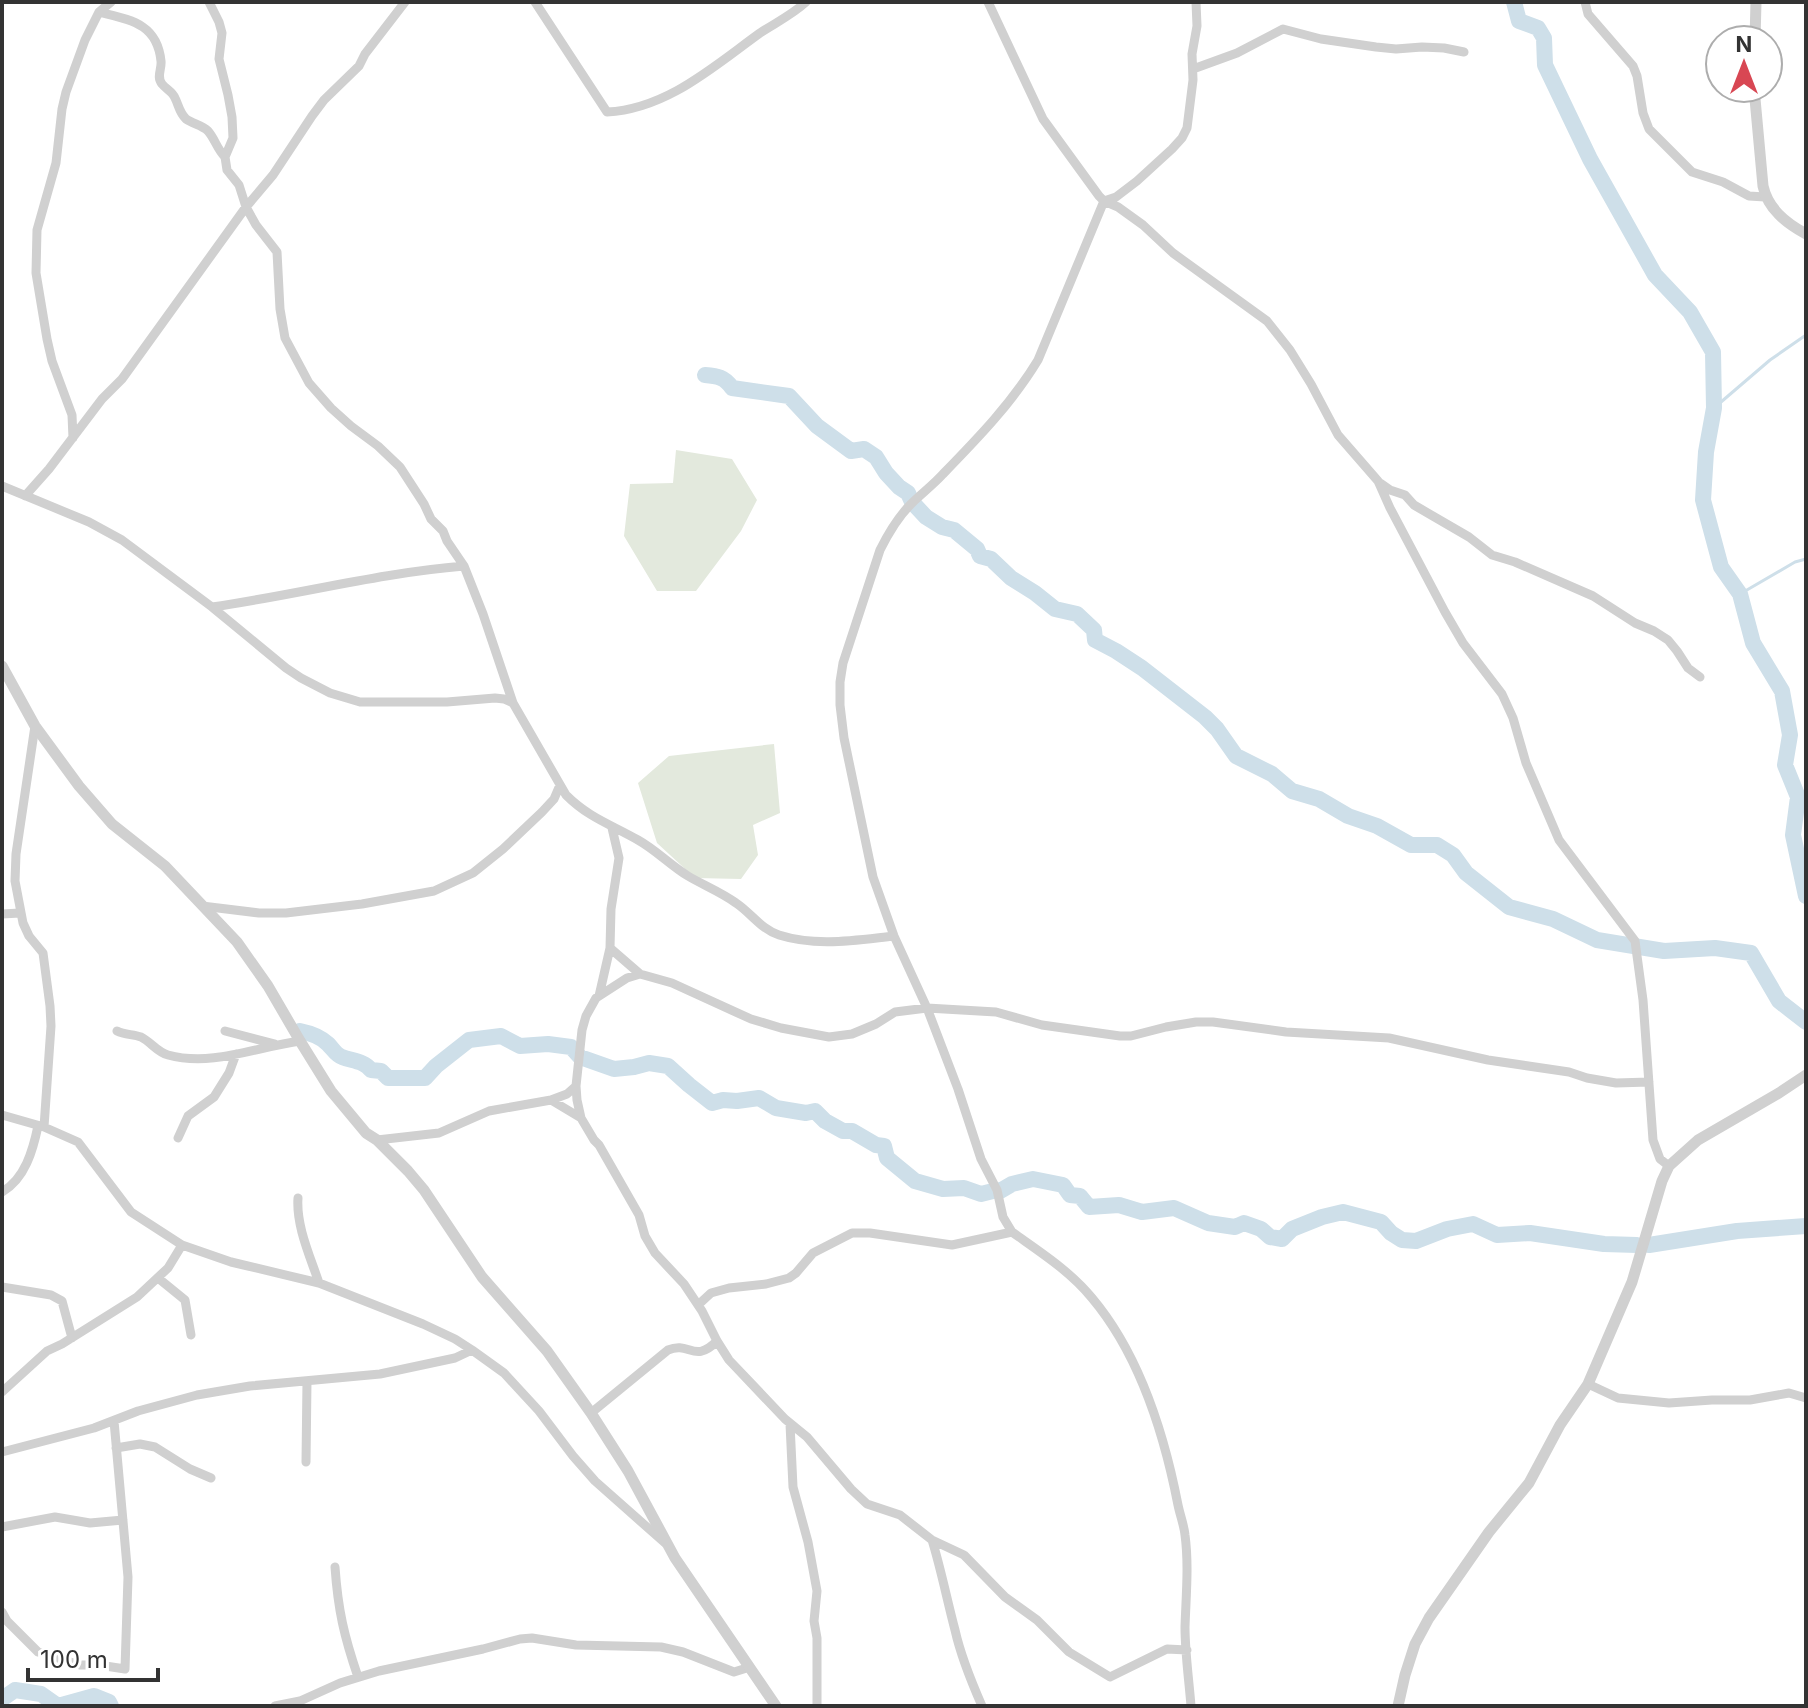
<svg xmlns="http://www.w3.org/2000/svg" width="1808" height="1708" font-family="Inter,sans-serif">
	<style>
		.green { fill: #e3e9dd }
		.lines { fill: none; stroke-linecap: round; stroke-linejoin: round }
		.stream { stroke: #cedfe9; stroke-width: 3 }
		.river { stroke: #cedfe9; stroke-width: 16 }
		.minor { stroke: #d0d0d0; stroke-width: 9 }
		.tertiary { stroke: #d0d0d0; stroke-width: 11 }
	</style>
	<rect width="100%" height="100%" fill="#fff"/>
	<path class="green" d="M 676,450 L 732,459 L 757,500 L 741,531 L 696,591 L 657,591 L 624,536 L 630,484 L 673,483 Z
		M 774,744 L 780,813 L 753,825 L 758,855 L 741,879 L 695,878 L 657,843 L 638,783 L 669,756 Z"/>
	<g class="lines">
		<path class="stream" d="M 1714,408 L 1770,360 L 1806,335
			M 1740,594 L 1795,562 L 1806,559"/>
		<path class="river" d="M 1514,2 L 1519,21 L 1538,28 L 1544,38 L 1545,65 L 1590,159 L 1655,275 L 1690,312 L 1713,352 L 1714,408 L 1706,452 L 1703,500 L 1721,567 L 1740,594 L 1753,643 L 1782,691 L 1790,735 L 1785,765 L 1798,797 L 1793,835 L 1806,896
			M 705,375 C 717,376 725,377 732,388 L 789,396 L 817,426 L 851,451 L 864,449 L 876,457 L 886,473 L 899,487 L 908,493 L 912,502 L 926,517 L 942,527 L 954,530 L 977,549 L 980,556 L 991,559 L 1011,578 L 1035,593 L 1055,609 L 1077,614 L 1094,630 L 1095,640 L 1116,651 L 1142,668 L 1205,717 L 1217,729 L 1236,756 L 1272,774 L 1292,791 L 1319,799 L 1348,816 L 1377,826 L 1411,845 L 1437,845 L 1453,855 L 1466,873 L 1509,907 L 1553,919 L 1597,940 L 1664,951 L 1715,948 L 1751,953 L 1779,1001 L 1806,1022
			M 300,1031 C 310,1033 321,1037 328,1044 C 333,1049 336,1055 342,1057 C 353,1061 364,1061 371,1070 L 381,1071 L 388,1078 L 425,1078 L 436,1066 L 469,1040 L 501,1036 L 520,1046 L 548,1044 L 571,1047 L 580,1057 L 614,1069 L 634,1067 L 649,1063 L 668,1066 L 689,1085 L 712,1103 L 723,1100 L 737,1101 L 759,1098 L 776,1108 L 806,1113 L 815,1111 L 825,1121 L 843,1131 L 852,1131 L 876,1145 L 884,1146 L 887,1158 L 915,1181 L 943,1189 L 964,1188 L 981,1194 L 997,1190 L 1000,1191 L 1012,1184 L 1033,1179 L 1063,1185 L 1070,1195 L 1080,1196 L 1089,1207 L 1119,1205 L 1142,1212 L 1174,1208 L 1208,1223 L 1235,1227 L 1244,1223 L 1261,1229 L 1270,1237 L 1282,1239 L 1292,1229 L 1322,1217 L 1343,1212 L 1381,1222 L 1391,1233 L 1402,1240 L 1416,1241 L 1447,1229 L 1473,1224 L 1497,1235 L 1530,1233 L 1604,1244 L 1637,1245
			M 1649,1245 L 1737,1231 L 1806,1226
			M 2,1699 L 15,1690 L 41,1694 L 58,1706 L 94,1696 L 109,1702 L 111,1706"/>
		<path class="minor" d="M 209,2 L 219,22 L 222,33 L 219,59 L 228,95 L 232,117 L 233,138 L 225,157 L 227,170 L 239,185 L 246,207 L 256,225 L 277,252 L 280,309 L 285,338 L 309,383 L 331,408 L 351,426 L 378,446 L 400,467 L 424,504 L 431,519 L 443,531 L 447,541 L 464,566 L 483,614 L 513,703
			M 535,2 L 607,112 C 667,109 714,66 760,33 C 775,23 792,15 806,2
			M 988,2 L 1043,119 L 1099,196 L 1104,201 L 1118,207 L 1143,225 L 1173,253 L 1267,321 L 1290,350 L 1311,384 L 1338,435 L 1378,481 L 1390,508 L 1445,612 L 1463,643 L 1502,694 L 1513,718 L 1526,763 L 1559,840 L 1635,941 L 1643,1000 L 1653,1140 L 1660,1159 L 1669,1166
			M 1585,2 L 1588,14 L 1633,66 L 1637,76 L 1643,113 L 1649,129 L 1692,172 L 1723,182 L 1749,196 L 1765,197
			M 99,12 C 130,20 157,23 161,61 C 162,69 156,77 162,84 C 166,89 173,92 175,98 C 179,106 179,112 186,119 C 193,124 202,125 208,131 C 215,139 217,149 225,157
			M 1193,69 L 1237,53 L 1283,29 L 1321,39 L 1376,47 L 1396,49 L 1422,47 L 1444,48 L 1464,52
			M 73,438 L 72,415 L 52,361 L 47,339 L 36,273 L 37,230 L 56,163 L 62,109 L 66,92 L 85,40 L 99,12 L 111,2
			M 1380,483 L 1390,490 L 1405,495 L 1414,505 L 1469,537 L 1492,555 L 1515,562 L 1593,596 L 1635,623 L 1654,631 L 1668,640 L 1677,651 L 1688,668 L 1700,677
			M 2,486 L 89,522 L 122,540 L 212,607 L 286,668 L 301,678 L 330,693 L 360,702 L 447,702 L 495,698 L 504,699 L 513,703 L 566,795 C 589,818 612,825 638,840 C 656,850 670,865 688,876 C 703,885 721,892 736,903 C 751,913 762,930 779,935 C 817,947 856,940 894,936
			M 25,496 L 49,469 L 102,399 L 122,379 L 246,207 L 273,175 L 312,116 L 324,100 L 359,66 L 365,54 L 405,2
			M 212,607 C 296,595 379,573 464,566
			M 35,726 L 16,854 L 15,881 L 23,923 L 29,936 L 43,953 L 50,1006 L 51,1026 L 44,1127
			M 202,906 L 259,913 L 286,913 L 362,904 L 434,891 L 473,873 L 503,849 L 542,812 L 554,799 L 560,785
			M 2,914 L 20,913
			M 610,948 L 611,909 L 619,858 L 612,828
			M 599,996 L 610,948 L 640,974
			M 117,1031 C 125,1035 133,1034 141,1037 C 151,1042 157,1052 168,1055 C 212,1067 256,1047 300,1041
			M 225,1031 L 275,1044
			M 551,1100 L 581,1118
			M 2,1115 L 44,1127 L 78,1142 L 131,1212 L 182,1245 L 231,1262 L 319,1283 L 423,1324 L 455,1339 L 472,1350 L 504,1373 L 539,1411 L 573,1456 L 595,1481 L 665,1543
			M 178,1138 L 188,1116 L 214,1097 L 229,1073 L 236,1054
			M 377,1140 L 439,1133 L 489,1111 L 551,1100 L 567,1094 L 576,1086
			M 2,1192 C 25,1179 33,1150 38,1126
			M 298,1198 C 296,1226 310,1256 319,1283
			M 158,1278 L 185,1300 L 191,1335
			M 2,1287 L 51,1295 L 62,1301 L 72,1338
			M 698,1305 L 711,1293 L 729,1288 L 766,1284 L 789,1278 L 796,1273 L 813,1253 L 852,1233 L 870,1233 L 952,1245 L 1012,1232
			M 1588,1384 L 1618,1398 L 1669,1403 L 1712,1400 L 1750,1400 L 1789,1393 L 1806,1398
			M 2,1392 L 47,1351 L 62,1344 L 137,1297 L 168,1268 L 182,1245
			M 591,1413 L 668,1350 C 690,1341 694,1364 717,1341
			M 790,1424 L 793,1487 L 808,1542 L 817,1591 L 814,1621 L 817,1638 L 817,1706
			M 116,1448 L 140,1444 L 155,1447 L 190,1469 L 211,1478
			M 2,1452 L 94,1428 L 138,1411 L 197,1395 L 250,1386 L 380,1374 L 455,1358 L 472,1350
			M 306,1462 L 307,1381
			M 2,1527 L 55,1517 L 90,1523 L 123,1520
			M 932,1540 C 941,1569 947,1600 955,1630 C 961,1657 971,1681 982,1706
			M 335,1567 C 338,1610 344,1636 358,1677
			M 2,1612 L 7,1621 L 38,1652 L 80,1665 L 99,1665 L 125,1669 L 128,1577 L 114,1421
			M 1187,1650 L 1167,1649 L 1110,1677 L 1069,1652 L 1037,1620 L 1005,1597 L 964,1555 L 932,1540 L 900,1515 L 867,1504 L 851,1489 L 807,1437 L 785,1419 L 729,1360 L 717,1341 L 702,1311 L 684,1284 L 655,1253 L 645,1236 L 639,1215 L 599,1145 L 594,1140 L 581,1118 L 577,1100 L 576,1086 L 582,1030 L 586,1016 L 596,998 L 627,978 L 640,974 L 672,983 L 751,1019 L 781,1028 L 829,1037 L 852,1034 L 876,1024 L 895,1012 L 927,1008 L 996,1012 L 1042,1025 L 1120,1036 L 1131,1036 L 1166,1027 L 1196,1022 L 1213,1022 L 1286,1032 L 1389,1038 L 1488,1060 L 1569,1072 L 1587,1078 L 1616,1083 L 1649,1082
			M 275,1706 L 300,1701 L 340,1683 L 379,1671 L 483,1649 L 520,1639 L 532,1638 L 576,1645 L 661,1647 L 683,1652 L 734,1672 L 750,1667
			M 1191,1706 C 1189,1680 1185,1653 1185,1627 C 1186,1596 1189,1565 1185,1535 C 1184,1525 1180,1515 1178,1505 C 1164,1433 1140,1355 1092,1298 C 1070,1271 1040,1252 1012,1232 L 1003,1217 L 997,1190 L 981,1159 L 958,1089 L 927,1008 L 894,936 L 873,877 L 844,738 L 840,705 L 840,682 L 843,663 L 880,550 C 888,534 898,517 911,504 C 921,494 933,485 943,474 C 978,438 1012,403 1038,360 L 1104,201 L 1116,197 L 1137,181 L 1172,149 L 1182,138 L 1187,128 L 1193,80 L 1192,54 L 1197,26 L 1196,2"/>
		<path class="tertiary" d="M 1755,40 L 1756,2
			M 1754,88 L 1763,186 C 1768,209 1786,223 1806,234
			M 2,666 L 35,726 L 79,786 L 112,824 L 165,866 L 237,942 L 268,986 L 300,1041 L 331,1091 L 366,1133 L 377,1140 L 408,1171 L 424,1190 L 482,1277 L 547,1351 L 591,1413 L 628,1471 L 675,1558 L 776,1706
			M 1398,1706 L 1405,1675 L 1415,1644 L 1429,1618 L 1489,1532 L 1529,1483 L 1560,1425 L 1588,1384 L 1632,1282 L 1662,1181 L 1669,1166 L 1698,1140 L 1779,1093 L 1806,1075"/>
	</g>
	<rect width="1808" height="1708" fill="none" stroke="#333333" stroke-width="8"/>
	<g transform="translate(1744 64)"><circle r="38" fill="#ffffff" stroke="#adadad" stroke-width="2"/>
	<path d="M0-6L14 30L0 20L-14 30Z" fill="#d84753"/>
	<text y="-12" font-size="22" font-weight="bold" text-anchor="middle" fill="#333333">N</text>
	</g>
	<path d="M28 1668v12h130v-12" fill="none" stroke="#333333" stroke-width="4"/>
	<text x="40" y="1668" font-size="24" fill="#333333" stroke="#ffffff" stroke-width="6" paint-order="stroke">100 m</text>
</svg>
